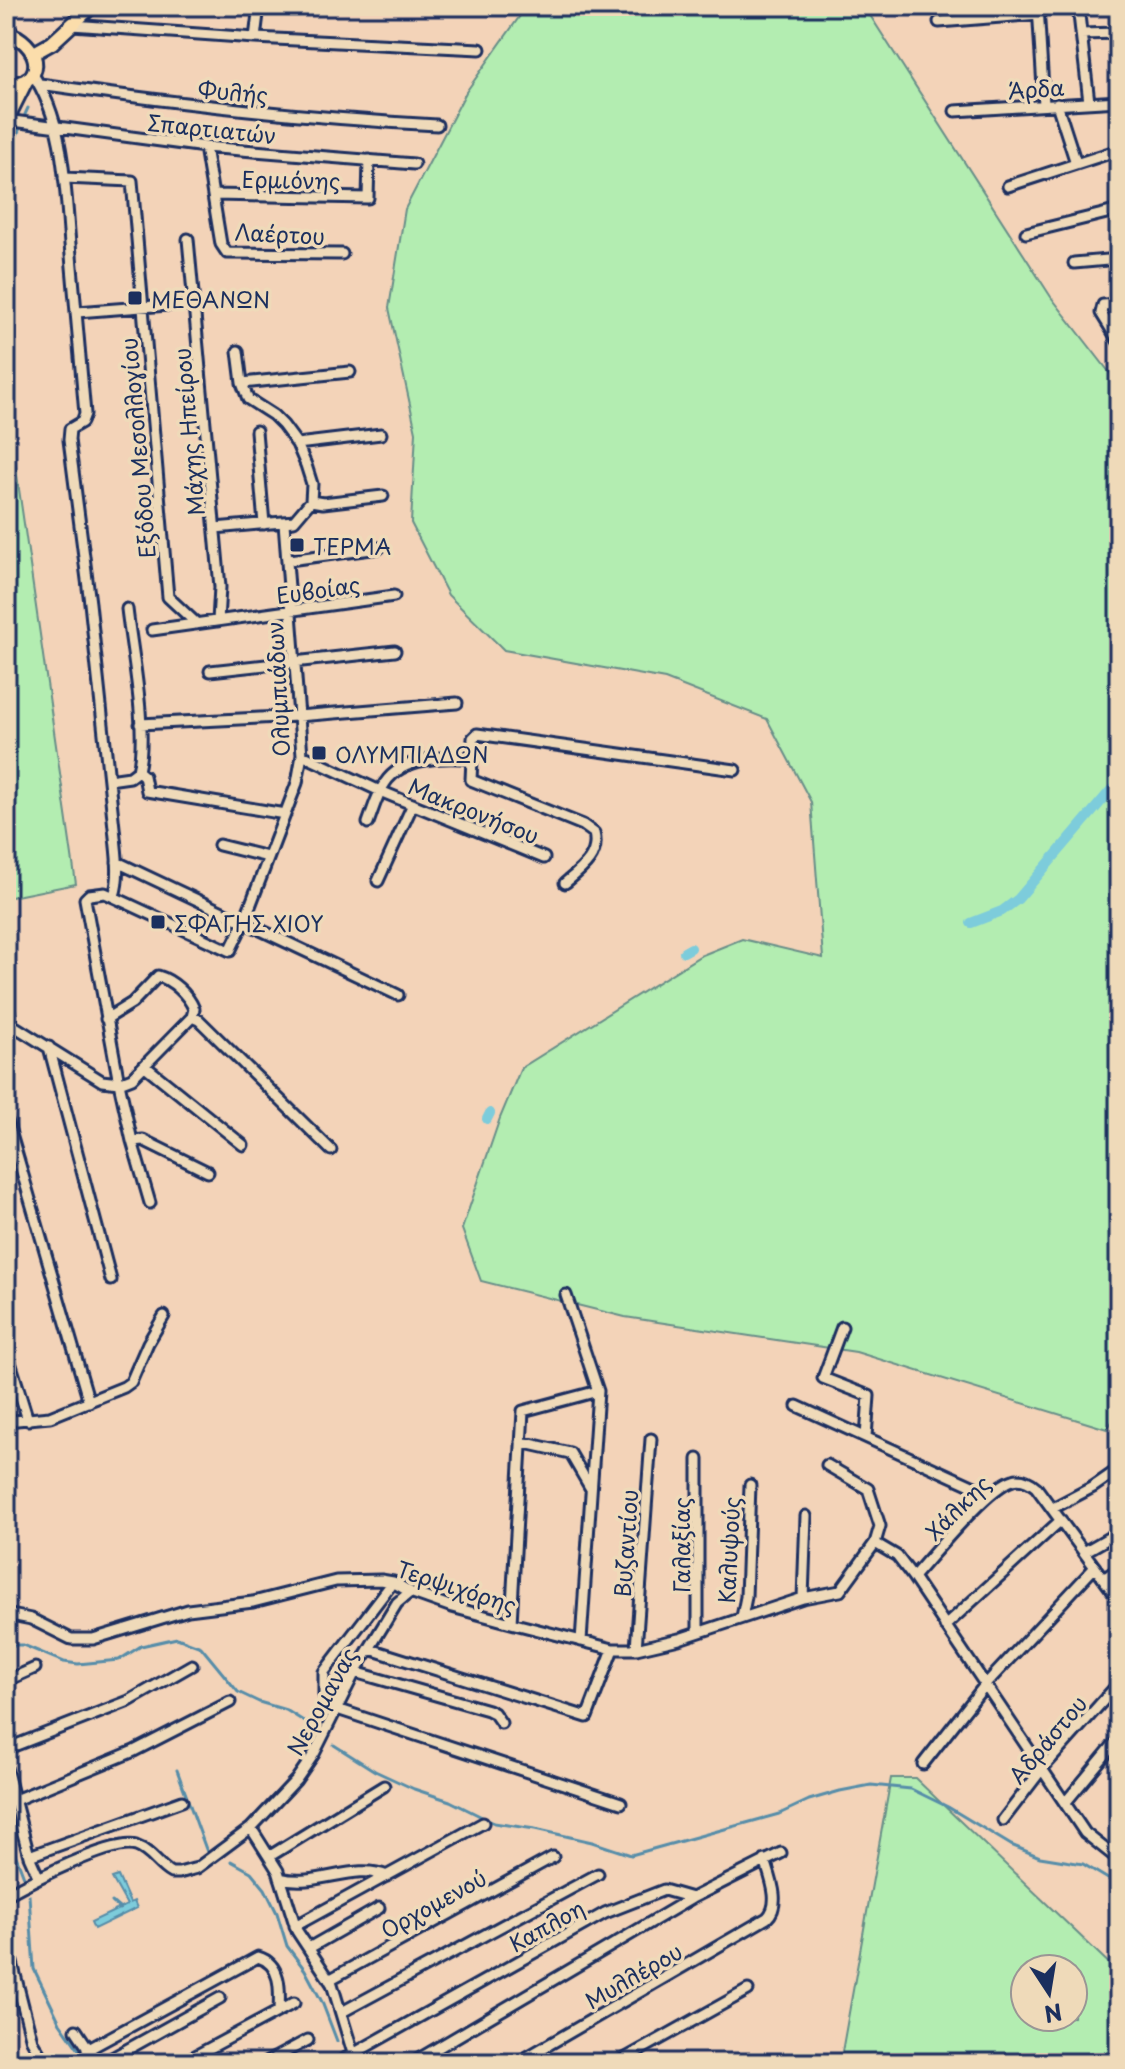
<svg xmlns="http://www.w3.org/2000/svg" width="1125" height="2069" font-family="'Playpen Sans',sans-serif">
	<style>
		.green { fill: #b3edb1; stroke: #678e88; stroke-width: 2; fill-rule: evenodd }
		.water { fill: #7dccdb; stroke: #568da9; stroke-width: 2 }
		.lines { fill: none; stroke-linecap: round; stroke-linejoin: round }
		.stream { stroke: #568da9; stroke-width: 3 }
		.canal { stroke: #7dccdb; stroke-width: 10 }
		.minor-casing { stroke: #1b2f5e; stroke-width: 15 }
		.major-casing { stroke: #1b2f5e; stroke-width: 18 }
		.minor { stroke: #efdab9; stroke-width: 9 }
		.major { stroke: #fbddab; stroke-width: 12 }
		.poi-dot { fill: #1b2f5e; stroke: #efdab9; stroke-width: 3 }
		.labels { text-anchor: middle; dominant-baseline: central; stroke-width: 7; stroke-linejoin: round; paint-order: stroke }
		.street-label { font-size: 22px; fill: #1b2f5e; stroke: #efdab9 }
		.poi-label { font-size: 22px; fill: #1b2f5e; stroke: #efdab9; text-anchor: start }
	</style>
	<rect width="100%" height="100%" fill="#f3d3b8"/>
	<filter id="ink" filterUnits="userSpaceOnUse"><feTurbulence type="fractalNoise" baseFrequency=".0125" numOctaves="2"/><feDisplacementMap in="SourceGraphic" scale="16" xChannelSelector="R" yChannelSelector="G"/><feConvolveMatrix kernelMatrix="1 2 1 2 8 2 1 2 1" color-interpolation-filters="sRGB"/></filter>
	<g filter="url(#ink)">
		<path class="green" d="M 527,6 L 864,6 L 1051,297 L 1113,377 L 1119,391 L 1119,1411 L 1107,1429 L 856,1352 L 625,1317 L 481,1281 L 462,1229 L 500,1118 L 521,1068 L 700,956 L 742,939 L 823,958 L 811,802 L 767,719 L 665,679 L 504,650 L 448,595 L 411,523 L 416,432 L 389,308 L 405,209 L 466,92 Z
			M 6,399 L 76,884 L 6,898 Z
			M 891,1778 L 915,1778 L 1119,1973 L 1119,2063 L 840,2063 ZM 1025,1969 L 1073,1969 L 1073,2017 L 1025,2017 Z"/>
		<path class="water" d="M 118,1876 L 130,1903 L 134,1901 L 137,1908 L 94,1929 L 91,1922 L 127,1905 L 112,1878 Z"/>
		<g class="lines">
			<path class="stream" d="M 6,156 C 17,142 20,124 28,108
				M 6,1645 L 23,1645 L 64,1662 L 78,1664 L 119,1660 L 141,1646 L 177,1638 L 201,1647 L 238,1692 L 259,1702 L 286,1710 L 313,1727
				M 334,1745 L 375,1771 L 414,1789 L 450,1801 L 494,1823 L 535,1829 L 592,1842 L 631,1855 L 779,1814 L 809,1800 L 840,1791 L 871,1785 L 911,1789 L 948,1807 L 1011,1845 L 1040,1857 L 1083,1864 L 1118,1885
				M 177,1770 L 207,1852
				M 6,1830 L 24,1877
				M 231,1861 L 251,1872 L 265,1889 L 277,1913 L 287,1946 L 305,1970 L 322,2002 L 337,2041
				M 29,1895 L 34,1969 L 60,2023 L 88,2063
				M 112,1902 L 120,1909"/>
			<path class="canal" d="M 971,923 L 1002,911 L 1018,899 L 1111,790
				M 684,952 L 691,948
				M 487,1119 L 490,1113"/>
			<g class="minor-casing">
				<path id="minor" d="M 1038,6 L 1044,105
					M 1078,6 L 1089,102
					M 939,22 L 1039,14
					M 6,25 L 17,37
					M 72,25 L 255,38 L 480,49
					M 1081,34 L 1119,33
					M 255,38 L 259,6
					M 32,73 C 65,122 65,187 70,244 C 75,301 80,357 85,414 L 82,422 L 70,429 L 69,440 L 90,603 L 115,837 C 117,856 120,878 114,896
					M 40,84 C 172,103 304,118 437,125
					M 1057,104 L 1076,163
					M 955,111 L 1119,101
					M 6,120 L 205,147 L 414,164
					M 205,147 L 221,244 L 227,253 L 342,254
					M 64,178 L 132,181 L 168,597 L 197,624
					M 1008,186 L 1119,150
					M 213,195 L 368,198 L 369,160
					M 1026,233 L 1119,210
					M 188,239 L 220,587 L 218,621
					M 1074,263 L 1119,259
					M 1119,304 L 1103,305 L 1101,313 L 1119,342
					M 77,312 L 194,303
					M 242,383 L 350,372
					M 256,431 L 264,524
					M 297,444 L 381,434
					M 311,501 L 323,503 L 383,496
					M 215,528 L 294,521 L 311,501 L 312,484 L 306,465 L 297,444 L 283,425 L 273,415 L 248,399 L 242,383 L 238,351
					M 289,560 L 379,548
					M 152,630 L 394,596
					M 210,671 L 395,651
					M 140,724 L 298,716 L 457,703
					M 302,755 L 380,791 L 544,858
					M 138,771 L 144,776 L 147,791 L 285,814
					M 109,780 L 130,777 L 138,771 C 148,730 132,653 127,609
					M 368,823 C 373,810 377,794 385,783 C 402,757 445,756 472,759
					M 219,845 L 268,857
					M 117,862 L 398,995
					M 378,881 L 413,804
					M 565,883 C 582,869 600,856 594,833 L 583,825 L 471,780 L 473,738 L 477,734 L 735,770
					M 6,997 L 12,1025
					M 106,1019 L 132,1003 L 158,976 C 172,980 188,994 194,1009 L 192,1017
					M 6,1021 L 102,1081 L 119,1083 L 132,1078 L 192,1017 L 199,1020 L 331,1150
					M 49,1047 L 111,1280
					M 145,1066 L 243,1145
					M 6,1117 L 89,1402
					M 132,1141 L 143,1140 L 208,1172
					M 150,1203 L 132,1141 L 119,1083 L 85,899 L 89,895 L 105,893 L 230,951 L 244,922 L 297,783 L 302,755 L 284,523
					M 566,1295 L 598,1391 L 581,1641
					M 842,1327 L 823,1378 L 869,1396 L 866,1437
					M 6,1349 L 28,1420
					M 797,1406 L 990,1494
					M 6,1421 L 50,1417 L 124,1387 L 131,1382 L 148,1343 L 164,1316
					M 521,1442 L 570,1453 L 591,1489
					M 1053,1508 L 1093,1487 L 1119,1469
					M 875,1543 L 897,1556 L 913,1577 L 1085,1833 L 1119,1860
					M 1084,1552 L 1119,1532
					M 913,1577 C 933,1555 988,1487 1013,1480 C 1022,1477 1030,1482 1036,1487 L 1119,1600
					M 1104,1579 L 1119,1568
					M 393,1582 L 324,1672 L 324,1695 L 337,1709 L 621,1803
					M 803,1598 L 806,1516
					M 6,1614 L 31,1619 L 71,1639 L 93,1639 L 188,1610 L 253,1602 L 336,1581 L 381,1580 L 393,1582 L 410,1592 L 452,1607 L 511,1623 L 613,1649 L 636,1649 L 679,1639 L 803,1598 L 840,1591 L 875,1543 L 880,1526 L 868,1489 L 827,1465
					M 742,1617 L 746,1597 L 750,1485
					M 511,1623 L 523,1411 L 598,1391
					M 945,1626 L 1061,1520
					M 698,1632 L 698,1459
					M 370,1649 L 587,1717 L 613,1649
					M 636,1649 L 651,1439
					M 355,1672 L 488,1710 L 494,1713 L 501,1723
					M 6,1681 L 35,1668
					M 6,1749 L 129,1701 L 192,1665
					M 923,1764 L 985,1685 L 1095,1567
					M 6,1768 L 29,1856 L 38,1876
					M 15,1800 L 134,1751 L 230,1702
					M 1065,1803 L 1119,1738
					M 1003,1820 L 1042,1769 L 1119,1683
					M 251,1828 L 278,1871 L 297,1931 L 332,1984 L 356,2063
					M 29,1856 L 182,1801
					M 270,1856 L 384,1786
					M 280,1878 C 317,1888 354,1862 387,1876
					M 6,1895 C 29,1882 113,1839 136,1846 C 151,1851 158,1866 171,1873 L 179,1873 L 197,1868 L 251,1828 L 296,1780 L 314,1754 L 355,1672 L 397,1603 L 410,1592
					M 1119,1917 L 1119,1922
					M 295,1926 L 483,1823
					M 6,1939 L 32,2041 L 45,2063
					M 309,1948 L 379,1908
					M 329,1980 L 553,1857
					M 342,2012 L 598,1874
					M 76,2030 L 98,2063
					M 87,2050 L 258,1957 C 282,1964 280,1991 279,2011
					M 103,2063 L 220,1998
					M 182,2063 L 294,2003
					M 265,2063 L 308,2040
					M 337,2063 L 605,1913 L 664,1890 L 692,1898 L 781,1853
					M 412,2063 L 692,1898
					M 517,2063 L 767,1918 C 782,1904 770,1877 765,1860
					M 617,2063 L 748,1990"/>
			</g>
			<g class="major-casing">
				<path id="major" d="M 6,39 L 17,37 C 46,55 39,88 6,83
					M 34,53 L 52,43 L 92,6
					M 6,121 L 27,79"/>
			</g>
			<use href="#minor" class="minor"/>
			<use href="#major" class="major"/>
		</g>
	</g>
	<g class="poi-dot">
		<rect x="127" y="290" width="16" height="16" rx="4"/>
		<rect x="289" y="537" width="16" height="16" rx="4"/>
		<rect x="311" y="745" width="16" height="16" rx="4"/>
		<rect x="150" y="914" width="16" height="16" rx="4"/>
	</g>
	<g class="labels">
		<g class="street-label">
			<text transform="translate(1036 88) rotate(-4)">Άρδα</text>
			<text transform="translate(233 91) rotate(5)">Φυλής</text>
			<text transform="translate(212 128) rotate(6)">Σπαρτιατών</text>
			<text transform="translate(291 179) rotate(1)">Ερμιόνης</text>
			<text transform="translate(280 233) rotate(3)">Λαέρτου</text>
			<text transform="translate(188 432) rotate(-95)">Μάχης Ηπείρου</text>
			<text transform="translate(137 448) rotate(-95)">Εξόδου Μεσολλογίου</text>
			<text transform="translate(318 589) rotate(-8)">Ευβοίας</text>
			<text transform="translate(277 689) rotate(-93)">Ολυμπιάδων</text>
			<text transform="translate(474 810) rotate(22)">Μακρονήσου</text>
			<text transform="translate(957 1507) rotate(-45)">Χάλκης</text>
			<text transform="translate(625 1543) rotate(-86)">Βυζαντίου</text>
			<text transform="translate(680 1545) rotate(-90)">Γαλαξίας</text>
			<text transform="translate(728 1550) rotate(-87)">Καλυψούς</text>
			<text transform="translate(457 1586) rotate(18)">Τερψιχόρης</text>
			<text transform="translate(321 1701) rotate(-61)">Νερομανας</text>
			<text transform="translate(1047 1739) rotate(-50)">Αδράστου</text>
			<text transform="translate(433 1903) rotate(-29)">Ορχομενού</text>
			<text transform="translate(546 1925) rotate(-29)">Καπλοη</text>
			<text transform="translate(633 1975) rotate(-30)">Μυλλέρου</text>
		</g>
		<g class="poi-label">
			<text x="151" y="298">ΜΕΘΑΝΩΝ</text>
			<text x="313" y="545">ΤΕΡΜΑ</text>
			<text x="335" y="753">ΟΛΥΜΠΙΑΔΩΝ</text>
			<text x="174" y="922">ΣΦΑΓΗΣ ΧΙΟΥ</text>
		</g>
	</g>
	<rect width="1125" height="2069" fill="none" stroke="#efdab9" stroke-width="32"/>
	<rect x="16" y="16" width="1093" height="2037" fill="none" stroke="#1b2f5e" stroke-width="3" filter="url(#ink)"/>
	<g transform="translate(1049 1993) rotate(168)"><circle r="38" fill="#efdab9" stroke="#9a9695" stroke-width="2"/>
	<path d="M0-6L14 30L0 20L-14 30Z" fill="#1b2f5e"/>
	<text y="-12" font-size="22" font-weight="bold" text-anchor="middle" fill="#1b2f5e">N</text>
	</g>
</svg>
